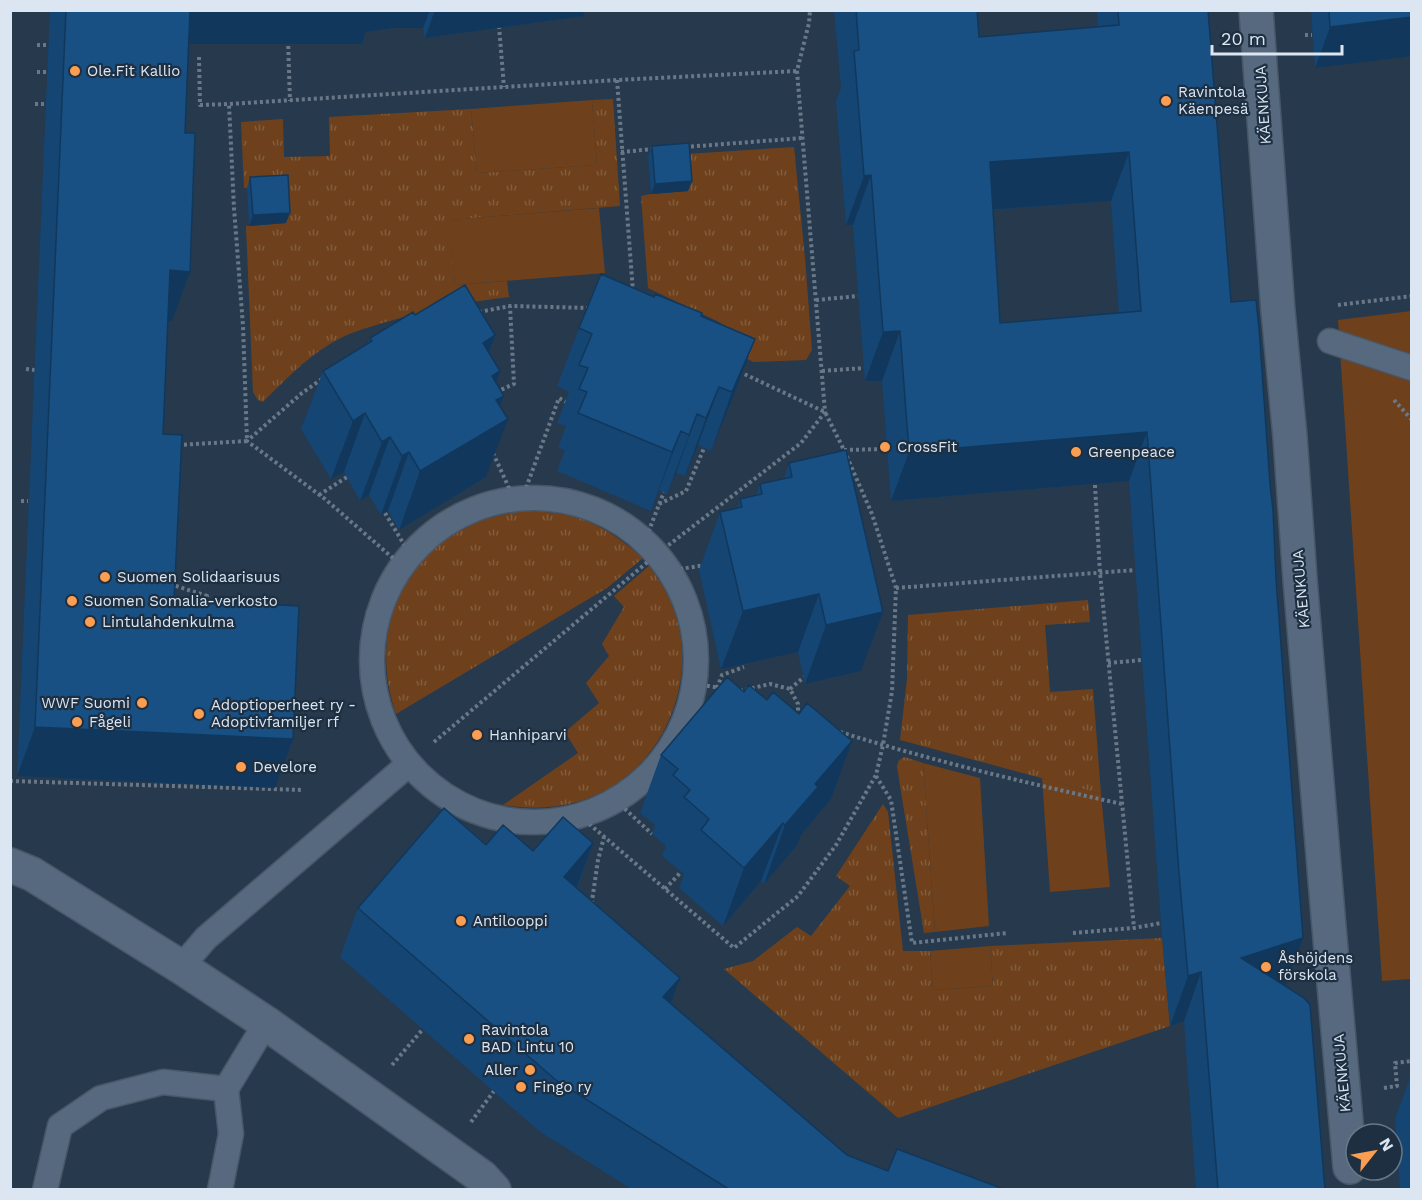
<svg xmlns="http://www.w3.org/2000/svg" width="1422" height="1200" font-family="'Work Sans',sans-serif">
	<style>
		.grass { fill: url(#grass-tufts) }
		.park { fill: #6e411c }
		.lines { fill: none; stroke-linecap: round; stroke-linejoin: round }
		.service-casing { stroke: #485768; stroke-width: 27 }
		.minor-casing { stroke: #485768; stroke-width: 36 }
		.path { stroke: #687888; stroke-width: 4; stroke-dasharray: 3 3; stroke-linecap: butt }
		.service { stroke: #56697e; stroke-width: 24 }
		.minor { stroke: #56697e; stroke-width: 33 }
		.wall { fill: #154572; fill-rule: evenodd }
		.shaded-wall { fill: #11385c }
		.building { fill: #185084; stroke: #11385c; stroke-width: 1.5; fill-rule: evenodd }
		.poi-dot { fill: #fb9e51; stroke: #1d2f41; stroke-width: 2 }
		.labels { text-anchor: middle; dominant-baseline: central; stroke-width: 4.5; stroke-linejoin: round; paint-order: stroke }
		.poi-label { font-size: 15px; fill: #dbe6f2; stroke: #1d2f41; text-anchor: start }
		.street-label { font-size: 15px; fill: #dbe6f2; stroke: #1d2f41 }
	</style>
	<defs>
		<pattern id="grass-tufts" width="24" height="20" patternUnits="userSpaceOnUse" patternTransform="scale(1.5)"><rect width="24" height="20" fill="#6e411c"/><path d="M3 7l-1-3M5 7V3M7 7l1-3M15 17l-1-3M17 17v-4M19 17l1-3" fill="none" stroke="#825c3d"/></pattern>
	</defs>
	<rect width="100%" height="100%" fill="#27394c"/>
	<path class="grass" d="M 613,99 L 620,206 L 450,220 L 455,285 L 507,281 L 509,297 C 467,302 426,310 386,322 C 366,328 347,333 330,344 C 306,358 283,382 263,402 L 258,400 L 253,392 L 246,226 L 286,223 L 247,188 L 244,188 L 241,122 L 283,119 L 284,157 L 330,156 L 329,117 L 471,109 L 477,173 L 597,165 L 592,100 Z
		M 794,147 L 805,258 L 812,350 L 806,360 L 753,362 L 715,340 L 721,323 L 648,288 L 641,196 L 651,194 L 688,191 L 686,154 Z
		M 520,511 C 574,510 603,523 643,558 L 607,588 L 396,714 C 371,641 394,567 463,528 C 481,519 501,515 520,511 Z
		M 649,566 C 658,579 667,591 672,605 C 703,682 660,777 580,801 C 554,809 529,809 503,805 L 578,753 L 565,732 L 599,703 L 586,683 L 609,656 L 602,644 L 624,607 L 614,596 Z
		M 1088,600 L 1090,622 L 1045,625 L 1050,692 L 1093,689 L 1101,794 L 900,740 L 907,679 L 908,615 Z
		M 905,757 L 923,763 L 935,932 L 924,933 L 897,767 C 898,761 899,759 905,757 Z
		M 883,804 L 888,812 L 903,951 L 930,951 L 933,990 L 993,986 L 990,946 L 1162,938 L 1170,1026 L 898,1118 L 724,969 L 753,961 L 797,927 L 811,936 L 850,886 L 836,876 Z"/>
	<path class="park" d="M 592,100 L 597,165 L 477,173 L 471,109 Z
		M 599,208 L 605,273 L 455,285 L 449,220 Z
		M 1411,311 L 1411,979 L 1382,981 L 1338,320 Z
		M 923,763 L 980,778 L 989,926 L 935,932 Z
		M 1042,778 L 1101,794 L 1110,887 L 1050,892 Z
		M 990,946 L 993,986 L 933,990 L 930,951 Z"/>
	<g class="lines">
		<g class="service-casing">
			<path id="service" d="M 1330,341 L 1412,368
				M372 660a162 162 0 1 1 324 0a162 162 0 1 1-324 0Z
				M 181,967 L 206,938 L 409,764
				M 45,1190 L 60,1126 L 101,1098 L 163,1082 L 226,1089
				M 220,1190 L 231,1134 L 226,1089 L 266,1023"/>
		</g>
		<g class="minor-casing">
			<path id="minor" d="M 1256,10 L 1278,311 L 1290,437 L 1300,579 L 1329,927 L 1350,1167
				M 10,865 L 32,874 L 181,967 L 266,1023 L 482,1177 L 494,1190"/>
		</g>
		<path class="path" d="M 499,26 L 504,87
			M 1305,35 L 1312,35
			M 288,40 L 290,101
			M 37,45 L 49,45
			M 199,57 L 200,105 L 229,104 L 617,80 L 797,71
			M 37,72 L 47,72
			M 617,80 L 633,292
			M 35,104 L 46,104
			M 685,147 L 803,138
			M 621,152 L 654,149
			M 816,300 L 858,296
			M 1338,305 L 1412,296
			M 479,312 L 510,306 L 591,308
			M 26,369 L 35,370
			M 822,371 L 864,368
			M 322,379 L 302,393 L 247,441 L 325,499 L 402,566
			M 496,392 L 514,384 L 510,306
			M 1394,400 L 1412,420
			M 178,445 L 247,441 L 243,326 L 234,208 L 229,104
			M 844,450 L 887,449
			M 493,453 L 514,499
			M 1095,485 L 1100,573 L 1134,928
			M 319,495 L 347,477
			M 522,499 L 559,398 L 566,402
			M 21,501 L 28,501
			M 659,504 L 686,491 L 704,448
			M 385,513 L 411,556
			M 644,543 L 664,492
			M 668,571 L 705,565
			M 170,584 L 207,596 L 201,605
			M 896,588 L 1135,570
			M 1108,663 L 1142,660
			M 695,684 L 721,688
			M 717,688 L 722,675 L 744,667
			M 790,689 L 804,677
			M 740,691 L 770,684 L 790,689 L 798,704 L 798,718
			M 688,714 L 698,716
			M 840,732 C 933,761 1027,783 1122,804
			M 434,742 L 657,554 L 801,443 L 825,412 L 797,71 L 809,23 L 810,10
			M 876,776 L 891,800 L 912,943 L 1007,933
			M 10,781 L 303,790
			M 621,797 L 626,810 L 652,834
			M 580,816 L 734,948 L 798,896 L 836,845 L 876,775 L 883,745 L 892,691 L 896,588 L 872,514 L 844,450 L 825,412 L 740,372
			M 665,889 L 681,872
			M 590,903 L 592,901 L 598,860 L 604,837
			M 1073,933 L 1134,928 L 1161,923
			M 392,1065 L 423,1029
			M 1384,1088 L 1397,1086 L 1395,1063 L 1412,1061
			M 471,1122 L 494,1091"/>
		<use href="#service" class="service"/>
		<use href="#minor" class="minor"/>
	</g>
	<path class="wall" d="M 50,10 L 585,10 L 583,16 L 425,38 L 423,28 L 393,28 L 366,32 L 362,44 L 189,44 L 185,133 L 190,272 L 172,321 L 168,321 L 163,434 L 174,600 L 293,739 L 275,788 L 17,776 Z
		M 834,10 L 977,10 L 979,37 L 1098,27 L 1097,15 L 1098,10 L 1208,10 L 1231,302 L 1276,579 L 1303,938 L 1285,986 L 1325,1190 L 1196,1190 L 1184,1021 L 1170,1026 L 1161,923 L 1129,481 L 891,501 L 882,381 L 865,381 L 853,225 L 846,225 L 836,101 L 841,88 ZM 1111,201 L 1119,313 L 1000,323 L 993,210 Z
		M 1311,10 L 1412,10 L 1315,68 Z
		M 652,146 L 692,181 L 688,191 L 651,194 L 648,156 Z
		M 250,177 L 286,223 L 249,226 L 247,188 Z
		M 654,297 L 755,339 L 733,397 L 711,451 L 698,445 L 685,476 L 676,473 L 667,494 L 659,490 L 651,511 L 557,471 L 565,450 L 558,448 L 566,426 L 557,423 L 569,392 L 557,386 L 579,328 Z
		M 415,315 L 495,335 L 489,353 L 496,383 L 504,396 L 500,406 L 486,477 L 399,530 L 388,511 L 381,515 L 369,495 L 360,501 L 344,472 L 331,479 L 301,429 L 323,371 L 368,344 L 370,338 Z
		M 789,463 L 861,671 L 805,684 L 798,652 L 721,669 L 699,570 L 720,512 L 737,508 L 740,499 L 756,495 L 760,484 L 784,479 Z
		M 744,692 L 767,700 L 799,714 L 852,741 L 831,799 L 801,835 L 797,845 L 764,884 L 761,881 L 723,926 L 679,888 L 684,874 L 662,856 L 666,846 L 652,834 L 655,825 L 640,813 L 661,755 Z
		M 593,843 L 577,889 L 671,1003 L 847,1155 L 888,1171 L 1006,1190 L 633,1190 L 539,1131 L 340,957 L 358,908 L 486,845 L 533,851 Z
		M 1412,1072 L 1412,1190 L 1400,1190 L 1395,1119 Z"/>
	<path class="shaded-wall" d="M 185,10 L 430,10 L 423,28 L 393,28 L 366,32 L 362,44 L 173,44 Z
		M 435,10 L 585,10 L 583,16 L 425,38 Z
		M 1412,17 L 1412,56 L 1315,68 L 1330,27 Z
		M 1129,152 L 1111,201 L 972,211 L 990,162 Z
		M 871,175 L 853,225 L 846,225 L 864,176 Z
		M 692,181 L 688,191 L 651,194 L 655,184 Z
		M 290,213 L 286,223 L 249,226 L 253,215 Z
		M 170,270 L 190,272 L 172,321 L 152,320 Z
		M 900,331 L 882,381 L 865,381 L 883,332 Z
		M 495,335 L 474,394 L 483,343 Z
		M 755,339 L 733,397 L 711,451 L 732,392 Z
		M 500,371 L 479,430 L 492,376 Z
		M 719,387 L 698,445 L 685,476 L 706,418 Z
		M 504,396 L 492,428 L 508,419 L 486,477 L 399,530 L 420,471 L 496,400 Z
		M 365,413 L 344,472 L 331,479 L 353,421 Z
		M 697,414 L 676,473 L 667,494 L 689,435 Z
		M 681,431 L 659,490 L 651,511 L 672,452 Z
		M 1147,432 L 1129,481 L 891,501 L 909,452 Z
		M 390,437 L 369,495 L 360,501 L 382,442 Z
		M 409,452 L 388,511 L 381,515 L 402,456 Z
		M 819,594 L 798,652 L 721,669 L 743,611 Z
		M 883,612 L 861,671 L 805,684 L 826,625 Z
		M 35,727 L 293,739 L 275,788 L 17,776 Z
		M 852,741 L 831,799 L 801,835 L 797,845 L 764,884 L 785,825 L 815,784 Z
		M 783,823 L 761,881 L 723,926 L 744,868 Z
		M 593,843 L 575,892 L 564,877 Z
		M 1303,938 L 1285,987 L 1241,958 Z
		M 1201,972 L 1184,1021 L 1170,1026 L 1188,976 Z
		M 680,978 L 662,1027 L 663,997 Z"/>
	<path class="building" d="M 66,10 L 190,10 L 185,133 L 195,133 L 190,272 L 170,270 L 163,434 L 182,435 L 174,600 L 299,606 L 293,739 L 35,727 Z
		M 856,10 L 977,10 L 979,37 L 1119,25 L 1118,10 L 1208,10 L 1231,302 L 1256,300 L 1259,328 L 1270,484 L 1273,510 L 1276,579 L 1303,938 L 1241,958 L 1304,998 L 1310,1005 L 1325,1190 L 1218,1190 L 1201,972 L 1188,976 L 1179,873 L 1147,432 L 909,452 L 900,331 L 883,332 L 871,175 L 864,176 L 854,51 L 859,50 ZM 1129,152 L 1141,311 L 1000,323 L 990,162 Z
		M 1329,10 L 1412,10 L 1412,17 L 1330,27 Z
		M 689,143 L 692,181 L 655,184 L 652,146 Z
		M 288,175 L 290,213 L 253,215 L 250,177 Z
		M 601,274 L 654,297 L 655,294 L 702,313 L 701,316 L 755,339 L 732,392 L 719,387 L 706,418 L 697,414 L 689,435 L 681,431 L 672,452 L 578,413 L 587,392 L 579,389 L 588,368 L 579,365 L 592,334 L 579,328 Z
		M 465,285 L 495,335 L 483,343 L 500,371 L 492,376 L 504,396 L 496,400 L 508,419 L 420,471 L 409,452 L 402,456 L 390,437 L 382,442 L 365,413 L 353,421 L 323,371 L 372,341 L 370,338 L 413,312 L 415,315 Z
		M 846,450 L 883,612 L 826,625 L 819,594 L 743,611 L 720,512 L 742,507 L 740,499 L 762,494 L 760,484 L 792,477 L 789,463 Z
		M 727,677 L 744,692 L 749,685 L 767,700 L 773,692 L 799,714 L 807,703 L 852,741 L 815,784 L 818,787 L 785,825 L 783,823 L 744,868 L 701,830 L 709,819 L 684,797 L 690,790 L 673,775 L 678,769 L 661,755 Z
		M 444,808 L 486,845 L 503,825 L 533,851 L 563,817 L 593,843 L 564,877 L 680,978 L 663,997 L 847,1155 L 888,1171 L 897,1149 L 1006,1190 L 730,1190 L 557,1081 L 358,908 Z"/>
	<g class="poi-dot">
		<circle cx="75" cy="71" r="6"/>
		<circle cx="1166" cy="101" r="6"/>
		<circle cx="885" cy="447" r="6"/>
		<circle cx="1076" cy="452" r="6"/>
		<circle cx="105" cy="577" r="6"/>
		<circle cx="72" cy="601" r="6"/>
		<circle cx="90" cy="622" r="6"/>
		<circle cx="142" cy="703" r="6"/>
		<circle cx="199" cy="714" r="6"/>
		<circle cx="77" cy="722" r="6"/>
		<circle cx="477" cy="735" r="6"/>
		<circle cx="241" cy="767" r="6"/>
		<circle cx="461" cy="921" r="6"/>
		<circle cx="1266" cy="967" r="6"/>
		<circle cx="469" cy="1039" r="6"/>
		<circle cx="530" cy="1070" r="6"/>
		<circle cx="521" cy="1087" r="6"/>
	</g>
	<g class="labels">
		<g class="poi-label">
			<text x="87" y="71">Ole.Fit Kallio</text>
			<text x="1178" y="92">Ravintola<tspan x="1178" dy="17">Käenpesä</tspan></text>
			<text x="897" y="447">CrossFit</text>
			<text x="1088" y="452">Greenpeace</text>
			<text x="117" y="577">Suomen Solidaarisuus</text>
			<text x="84" y="601">Suomen Somalia-verkosto</text>
			<text x="102" y="622">Lintulahdenkulma</text>
			<text x="130" y="703" text-anchor="end">WWF Suomi</text>
			<text x="211" y="705">Adoptioperheet ry -<tspan x="211" dy="17">Adoptivfamiljer rf</tspan></text>
			<text x="89" y="722">Fågeli</text>
			<text x="489" y="735">Hanhiparvi</text>
			<text x="253" y="767">Develore</text>
			<text x="473" y="921">Antilooppi</text>
			<text x="1278" y="958">Åshöjdens<tspan x="1278" dy="17">förskola</tspan></text>
			<text x="481" y="1030">Ravintola<tspan x="481" dy="17">BAD Lintu 10</tspan></text>
			<text x="518" y="1070" text-anchor="end">Aller</text>
			<text x="533" y="1087">Fingo ry</text>
		</g>
		<g class="street-label">
			<text transform="translate(1263 105) rotate(-94)">KÄENKUJA</text>
			<text transform="translate(1301 589) rotate(-95)">KÄENKUJA</text>
			<text transform="translate(1342 1073) rotate(-95)">KÄENKUJA</text>
		</g>
	</g>
	<rect width="1422" height="1200" fill="none" stroke="#dbe6f2" stroke-width="24"/>
	<g transform="translate(1374 1152) rotate(59)"><circle r="28" fill="#1d2f41" stroke="#697888" stroke-width="1.5"/>
	<path d="M0-4.5L10 22L0 15L-10 22Z" fill="#fb9e51"/>
	<text y="-9" font-size="16" font-weight="bold" text-anchor="middle" fill="#dbe6f2">N</text>
	</g>
	<path d="M1212 45v9h130v-9" fill="none" stroke="#dbe6f2" stroke-width="3"/>
	<text x="1221" y="45" font-size="18" fill="#dbe6f2" stroke="#1d2f41" stroke-width="4.5" paint-order="stroke">20 m</text>
</svg>
